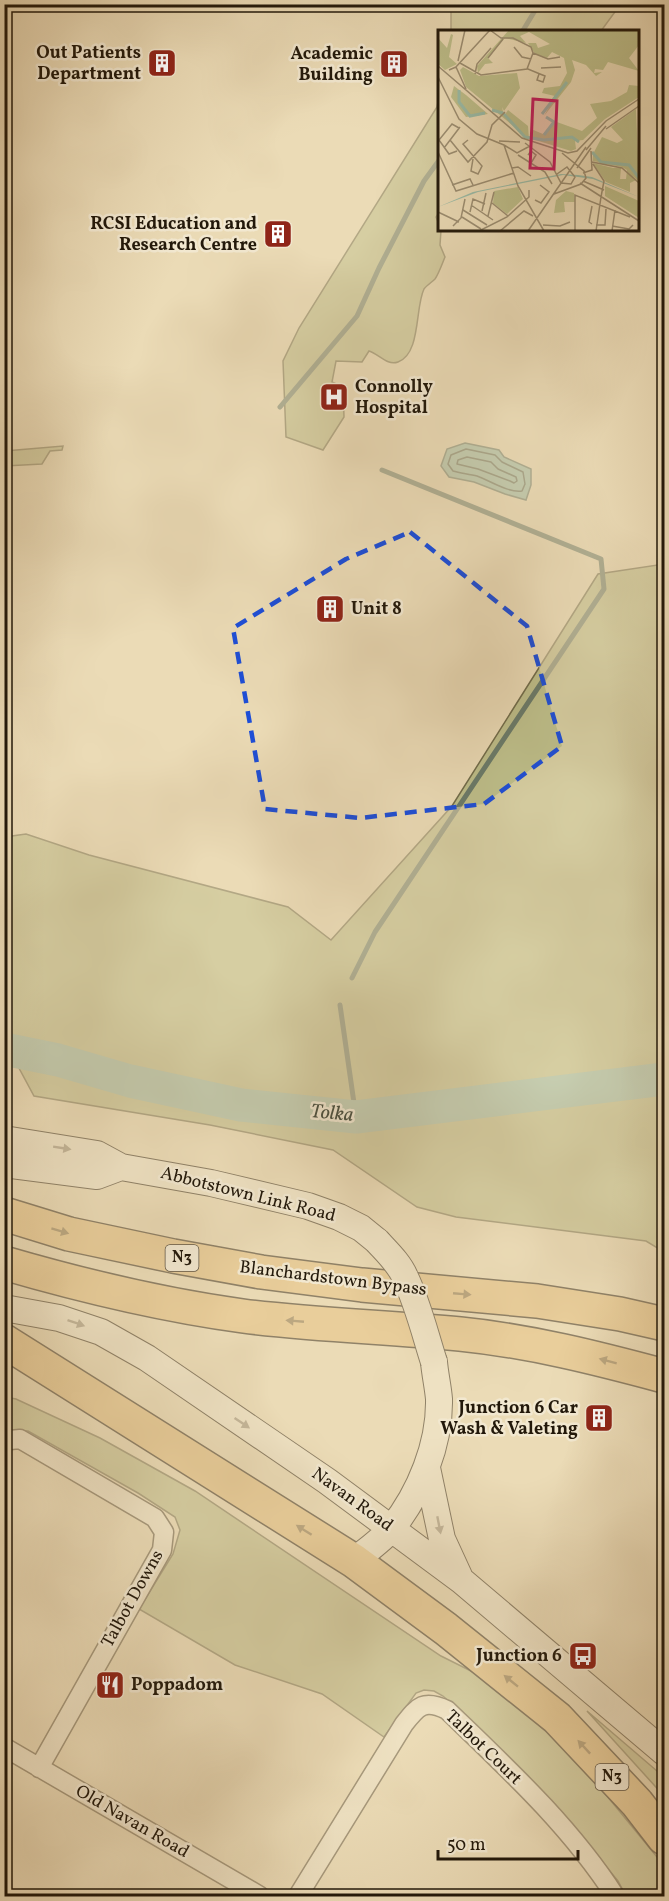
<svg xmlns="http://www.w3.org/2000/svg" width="669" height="1901" font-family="Vollkorn,serif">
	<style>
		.green { fill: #bdbe8a; stroke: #706b4a; stroke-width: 1.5 }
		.water { fill: #99bca8; stroke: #697a69; stroke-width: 1.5 }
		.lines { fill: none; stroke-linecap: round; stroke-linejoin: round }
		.shore { stroke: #5e6a59; stroke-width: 1.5 }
		.stream { stroke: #697a69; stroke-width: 5 }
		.river { stroke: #99bca8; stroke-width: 33 }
		.street-casing { stroke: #544935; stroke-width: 21 }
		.secondary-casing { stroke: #22180a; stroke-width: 28 }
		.highway-casing { stroke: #22180a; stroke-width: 36 }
		.street { stroke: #f2e8d0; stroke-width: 18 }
		.secondary { stroke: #f2e8d0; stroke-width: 26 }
		.highway { stroke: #e6be7b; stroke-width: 33 }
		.secondary-bridge-casing { stroke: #22180a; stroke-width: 28; stroke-linecap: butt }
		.secondary-bridge { stroke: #f2e8d0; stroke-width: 26 }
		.oneway { fill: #948a77 }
		.oneway2 { fill: #846b42 }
		.marked { fill: none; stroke: #1d4ed8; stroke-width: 4.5; stroke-dasharray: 12 8; stroke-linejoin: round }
		.labels { text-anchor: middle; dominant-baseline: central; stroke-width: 5; stroke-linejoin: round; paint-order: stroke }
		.shield { fill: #f2e8d0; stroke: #605645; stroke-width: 1.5 }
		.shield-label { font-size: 16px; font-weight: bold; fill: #22180a }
		.poi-label { font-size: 18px; font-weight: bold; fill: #22180a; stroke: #f2e8d0; text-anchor: end }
		.street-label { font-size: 18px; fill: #22180a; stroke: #f2e8d0 }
		.water-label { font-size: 20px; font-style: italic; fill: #4c5141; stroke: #f2e8d0 }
		.inset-river { fill: none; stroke: #99bca8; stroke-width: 3 }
		.inset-road { fill: none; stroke: #9b8d71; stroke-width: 1.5 }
		.view { fill: #c2185b; fill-opacity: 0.15; stroke: #c2185b; stroke-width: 3 }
		.inset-edge { fill: none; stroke: #22180a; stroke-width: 3 }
	</style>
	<rect width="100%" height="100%" fill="#ebdbb6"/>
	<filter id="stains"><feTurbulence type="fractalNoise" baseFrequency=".00333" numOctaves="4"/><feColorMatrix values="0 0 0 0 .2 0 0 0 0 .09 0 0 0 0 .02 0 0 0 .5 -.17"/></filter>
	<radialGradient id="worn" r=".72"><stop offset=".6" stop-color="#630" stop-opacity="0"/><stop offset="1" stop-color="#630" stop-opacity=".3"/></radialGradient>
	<path class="green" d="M 454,5 L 454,4 L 620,5 L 601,31 L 451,31 L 451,7 Z
		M 439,97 L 440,211 L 436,217 L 439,224 L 440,230 L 441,230 L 440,245 L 445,257 C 442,264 439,273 435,279 C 432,282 427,285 424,289 C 415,307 421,354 398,362 C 387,366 379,354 369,351 L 362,362 L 336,361 L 332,382 L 343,387 L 344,417 L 323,450 L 286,437 L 283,361 L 299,328 L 437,107 Z
		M 63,446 L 62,450 L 50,451 L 42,464 L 5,466 L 5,451 Z
		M 664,564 L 664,1252 L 646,1241 L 456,1217 L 417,1207 L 333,1150 L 210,1125 L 34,1096 L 5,1042 L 5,837 L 26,834 L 89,855 L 288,907 L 331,940 L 452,806 L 598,574 Z
		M 5,1397 L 16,1399 L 100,1438 L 195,1491 L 441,1656 L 485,1678 L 557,1741 L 607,1796 L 657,1857 L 664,1870 L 664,1896 L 626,1896 L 618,1881 L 574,1828 L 482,1731 L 443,1696 L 434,1691 L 424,1690 L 416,1693 L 384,1737 L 322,1694 L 235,1665 L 139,1609 L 173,1554 L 180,1530 L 175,1517 L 138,1493 L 28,1431 L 5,1431 Z
		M 587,1711 L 664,1777 L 664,1796 Z"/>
	<path class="water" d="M 465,443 L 499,450 L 504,457 L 531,469 L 531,485 L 526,500 L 505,494 L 474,482 L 449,477 L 441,466 L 447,449 Z"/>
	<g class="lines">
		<path class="shore" d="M 466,449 L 495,455 L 502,462 L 523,472 L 525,484 L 522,491 C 508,493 491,481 477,476 C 469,474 460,473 453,471 L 448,464 L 451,455 Z
			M 467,457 L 491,462 L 498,469 L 516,477 L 517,481 L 514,483 L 510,481 L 478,469 L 457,464 L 458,460 Z"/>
		<path class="stream" d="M 522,32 L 539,4
			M 280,407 L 357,316 L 379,268 L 424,181 L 440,159
			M 352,978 L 375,932 L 604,589 L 601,559 L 382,470
			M 340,1005 L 356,1117"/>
		<path class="river" d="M 4,1049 L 58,1060 L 130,1081 L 241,1105 L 356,1117 L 664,1079"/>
		<g class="street-casing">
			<path id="street" d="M 4,1443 L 10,1440 L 20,1439 L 155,1518 L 164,1532 L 162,1550 L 39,1768
				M 4,1747 L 260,1896
				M 298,1896 L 404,1724 C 418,1706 424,1699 447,1710 C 507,1768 570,1826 615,1896"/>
		</g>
		<g class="secondary-casing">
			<path id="secondary" d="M 4,1139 L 97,1154 L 121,1167 L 211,1183 L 308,1206 L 339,1217 L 361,1228 L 377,1241
				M 4,1164 L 97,1176 L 121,1167
				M 4,1308 L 59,1318 L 101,1332 L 147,1358 L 327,1481 L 462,1581 L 664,1752
				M 427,1468 L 442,1539 L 459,1576
				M 354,1561 C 366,1551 382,1540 392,1528 C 420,1493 440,1444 439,1399 C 438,1387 435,1374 434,1362"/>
		</g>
		<g class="highway-casing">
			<path id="highway" d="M 4,1214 L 69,1234 L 173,1256 L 261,1272 L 362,1285 L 537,1301 L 620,1314 L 664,1324
				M 4,1263 C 83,1286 162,1305 243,1316 C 315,1325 388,1327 460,1334 C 530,1341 597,1358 664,1376
				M 4,1341 L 354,1561 L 446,1629 L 557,1718 L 637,1803 L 664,1838"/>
		</g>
		<use href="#street" class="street"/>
		<use href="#secondary" class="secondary"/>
		<use href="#highway" class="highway"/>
		<g class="secondary-bridge-casing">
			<path id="secondary-bridge" d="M 377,1241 C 387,1252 399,1263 405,1277 C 418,1304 425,1334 434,1362"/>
		</g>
		<use href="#secondary-bridge" class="secondary-bridge"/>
	</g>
	<defs><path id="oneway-solid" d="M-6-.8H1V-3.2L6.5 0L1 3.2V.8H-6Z" transform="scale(1.5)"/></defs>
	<g class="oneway">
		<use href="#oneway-solid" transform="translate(62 1148) rotate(9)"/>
		<use href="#oneway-solid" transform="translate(76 1323) rotate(19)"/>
		<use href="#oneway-solid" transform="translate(242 1423) rotate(34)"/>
		<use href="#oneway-solid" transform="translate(439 1525) rotate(79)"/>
	</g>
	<g class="oneway2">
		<use href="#oneway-solid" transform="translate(60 1231) rotate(17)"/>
		<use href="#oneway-solid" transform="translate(462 1294) rotate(5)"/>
		<use href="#oneway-solid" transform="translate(295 1321) rotate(-175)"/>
		<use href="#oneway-solid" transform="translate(608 1361) rotate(-165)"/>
		<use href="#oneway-solid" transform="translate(304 1530) rotate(-148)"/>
		<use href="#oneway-solid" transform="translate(511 1681) rotate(-141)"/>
		<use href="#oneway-solid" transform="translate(584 1747) rotate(-133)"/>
	</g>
	<path d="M0 0H669V1901H0ZM 410,532 L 527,626 L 562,746 L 484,804 L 360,818 L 265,809 L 233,628 L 346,559 Z" fill="#ebdbb6" fill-opacity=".55" fill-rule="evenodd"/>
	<path class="marked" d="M 410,532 L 527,626 L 562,746 L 484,804 L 360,818 L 265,809 L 233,628 L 346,559 Z"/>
	<defs>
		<g id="building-square" transform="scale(1.5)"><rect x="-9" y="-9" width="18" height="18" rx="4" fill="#8f2418" stroke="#f2e8d0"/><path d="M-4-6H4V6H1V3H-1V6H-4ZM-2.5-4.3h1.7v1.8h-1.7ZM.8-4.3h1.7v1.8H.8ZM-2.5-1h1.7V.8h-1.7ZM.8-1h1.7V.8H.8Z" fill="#fff"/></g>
		<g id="hospital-square" transform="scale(1.5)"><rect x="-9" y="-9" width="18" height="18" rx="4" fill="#8f2418" stroke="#f2e8d0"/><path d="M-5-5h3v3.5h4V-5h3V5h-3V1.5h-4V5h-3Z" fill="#fff"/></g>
		<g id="bus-square" transform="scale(1.5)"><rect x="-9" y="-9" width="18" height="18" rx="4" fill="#8f2418" stroke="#f2e8d0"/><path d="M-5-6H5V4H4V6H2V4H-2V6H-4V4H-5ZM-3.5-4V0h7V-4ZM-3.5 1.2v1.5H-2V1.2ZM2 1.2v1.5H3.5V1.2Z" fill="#fff"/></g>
		<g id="restaurant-square" transform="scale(1.5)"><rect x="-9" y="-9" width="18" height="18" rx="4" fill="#8f2418" stroke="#f2e8d0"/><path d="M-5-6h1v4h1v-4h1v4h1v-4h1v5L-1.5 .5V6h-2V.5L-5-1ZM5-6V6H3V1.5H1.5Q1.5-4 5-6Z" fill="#fff"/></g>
	</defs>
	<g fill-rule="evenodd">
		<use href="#building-square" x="162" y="63"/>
		<use href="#building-square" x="394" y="64"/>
		<use href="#building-square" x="278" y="234"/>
		<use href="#hospital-square" x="334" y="397"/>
		<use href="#building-square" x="330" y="609"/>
		<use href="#building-square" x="599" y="1418"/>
		<use href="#bus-square" x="583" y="1656"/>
		<use href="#restaurant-square" x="110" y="1685"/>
	</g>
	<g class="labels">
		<g class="shield">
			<rect x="165.5" y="1245" width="33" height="26" rx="4.5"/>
			<rect x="595.5" y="1764" width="33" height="26" rx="4.5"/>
		</g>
		<g class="shield-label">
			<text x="182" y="1258">N3</text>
			<text x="612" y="1777">N3</text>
		</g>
		<g class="poi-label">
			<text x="141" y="53">Out Patients<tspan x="141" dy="21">Department</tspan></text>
			<text x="373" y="54">Academic<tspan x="373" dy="21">Building</tspan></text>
			<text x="257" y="224">RCSI Education and<tspan x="257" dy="21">Research Centre</tspan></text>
			<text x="355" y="387" text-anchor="start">Connolly<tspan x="355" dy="21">Hospital</tspan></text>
			<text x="351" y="609" text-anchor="start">Unit 8</text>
			<text x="578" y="1408">Junction 6 Car<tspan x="578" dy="21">Wash &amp; Valeting</tspan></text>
			<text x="562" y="1656">Junction 6</text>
			<text x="131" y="1685" text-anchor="start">Poppadom</text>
		</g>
		<g class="street-label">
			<text transform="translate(248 1195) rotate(14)">Abbotstown Link Road</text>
			<text transform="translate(333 1279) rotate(7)">Blanchardstown Bypass</text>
			<text transform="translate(352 1500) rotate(36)">Navan Road</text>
			<text transform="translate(133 1599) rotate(-61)">Talbot Downs</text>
			<text transform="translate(483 1748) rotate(44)">Talbot Court</text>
			<text transform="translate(132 1822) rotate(30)">Old Navan Road</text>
		</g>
		<g class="water-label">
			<text transform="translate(332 1114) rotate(5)">Tolka</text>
		</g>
	</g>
	<g transform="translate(438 30)">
		<rect width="201" height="201" fill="#ebdbb6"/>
		<path d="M 71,0 L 201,0 L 201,15 L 191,28 L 201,41 L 170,32 L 165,40 L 157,39 L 156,43 L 164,42 L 158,46 L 148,35 L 134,30 L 137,40 L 133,52 L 106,86 L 117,66 L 104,63 L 106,58 L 122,56 L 129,43 L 126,28 L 114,22 L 109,28 L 97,24 L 90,13 L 98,13 L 100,18 L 112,14 L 91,2 L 82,6 L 88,13 L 67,8 L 50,28 L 55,33 L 47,34 L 40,43 L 39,36 ZM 13,4 L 15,5 L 11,27 L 19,34 L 7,40 L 0,34 L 0,8 L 9,18 ZM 25,37 L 41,46 L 79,43 L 82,58 L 66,81 L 64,77 L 66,86 L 70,80 L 90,96 L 91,109 L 28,57 L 22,40 ZM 191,55 L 201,56 L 201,67 L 167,89 L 145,110 L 137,111 L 138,119 L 133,121 L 94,109 L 93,99 L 105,104 L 116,91 L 144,101 L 159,88 L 152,74 L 173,71 L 189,62 ZM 16,56 L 28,65 L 50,84 L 28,87 L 13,67 ZM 198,79 L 201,152 L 195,146 L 198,150 L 192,153 L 192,162 L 168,152 L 155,133 L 175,138 L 183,138 L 182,149 L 188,149 L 189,140 L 184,137 L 155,131 L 155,124 L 164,107 L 179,113 L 185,110 L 173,97 ZM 167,156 L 201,171 L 201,188 L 167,166 ZM 80,157 L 85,169 L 69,184 L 55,173 L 56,161 ZM 128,161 L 136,163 L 137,172 L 126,172 L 127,182 L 116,183 L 118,170 Z" fill="#bdbe8a"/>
		<path d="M 123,144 L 140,145 L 154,147 L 201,167 L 155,149 L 125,145 L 40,162 L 0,177 L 35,162 Z" fill="#99bca8"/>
		<path class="inset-river" d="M 21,60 L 21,72 L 32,86 L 47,83M 54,80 L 65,83 L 87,107 L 106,110 L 134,107 L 141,112M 104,84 L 129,52M 106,105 L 116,92 L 108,87M 154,122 L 163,132 L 191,135 L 201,148"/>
		<path class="inset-road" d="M 76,17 L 84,27 L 93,29M 95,23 L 110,29 L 122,27M 50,28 L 65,9M 20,31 L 27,0M 22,33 L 43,45 L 89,39 L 95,23 L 93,17 L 75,8 L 63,8 L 52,0M 0,36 L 84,108 L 130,123 L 139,121 L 168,91 L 201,69M 17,38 L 52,0M 103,38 L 123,37M 89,39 L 90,39 L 102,44 L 107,46 L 105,52 L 99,50 L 101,44M 11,40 L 18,37 L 28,59M 37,44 L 39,34 L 53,18M 0,47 L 21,89 L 39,104 L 66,115M 168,99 L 201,76M 12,110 L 30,132 L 49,112 L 54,95 L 67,82M 30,110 L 25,114 L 44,136 L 40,144 L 33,141 L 35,129M 61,111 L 82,112M 87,113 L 112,132 L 123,153 L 133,154 L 137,147 L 129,137 L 119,144M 66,115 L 80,156 L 106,201M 66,115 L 79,123 L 92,116M 6,118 L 22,97M 148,120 L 168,96M 19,121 L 11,124 L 1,110 L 14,94 L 21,98M 0,122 L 18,161 L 76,143M 80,125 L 107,142 L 114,154M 90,125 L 93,121 L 98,125 L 93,133M 154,132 L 184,138 L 201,153M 155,134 L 166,151 L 163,167M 74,138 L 80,137 L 93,146M 139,138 L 153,118M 145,143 L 154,140 L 153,121M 145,151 L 166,160M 142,153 L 201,191M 14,155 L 32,149 L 35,155M 116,164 L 143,154 L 148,148 L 146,141 L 124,123M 97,170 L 103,173 L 111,162 L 102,155M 54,173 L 70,186M 33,175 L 55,190M 25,180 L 49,195M 44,181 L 48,163M 0,182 L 21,192M 32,182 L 35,169 L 47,174M 50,186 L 56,162M 24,187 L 43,199M 154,194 L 151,192 L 154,176M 105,195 L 122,196 L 132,192M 158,195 L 167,195 L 168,179M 15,196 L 23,188 L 27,169M 174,196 L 191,199 L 195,195M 41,201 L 69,187 L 91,167 L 91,160M 62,201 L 86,181 L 95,186M 90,201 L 148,117M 137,201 L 137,165 L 192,187M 158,201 L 163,167M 174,201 L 177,180"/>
		<path class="view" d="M 95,69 L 119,71 L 116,139 L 92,138 Z"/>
		<rect width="201" height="201" class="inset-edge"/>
	</g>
	<rect width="669" height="1901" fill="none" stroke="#ebdbb6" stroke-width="24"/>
	<rect x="6" y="6" width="657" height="1889" fill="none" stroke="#22180a" stroke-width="3"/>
	<rect x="12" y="12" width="645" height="1877" fill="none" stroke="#22180a" stroke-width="1.5"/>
	<path d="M438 1850v9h140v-9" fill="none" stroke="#22180a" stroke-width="3"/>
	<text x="447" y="1850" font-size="18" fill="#22180a" stroke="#f2e8d0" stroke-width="4.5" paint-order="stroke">50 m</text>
	<rect width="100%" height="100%" filter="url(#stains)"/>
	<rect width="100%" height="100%" fill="url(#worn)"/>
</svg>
